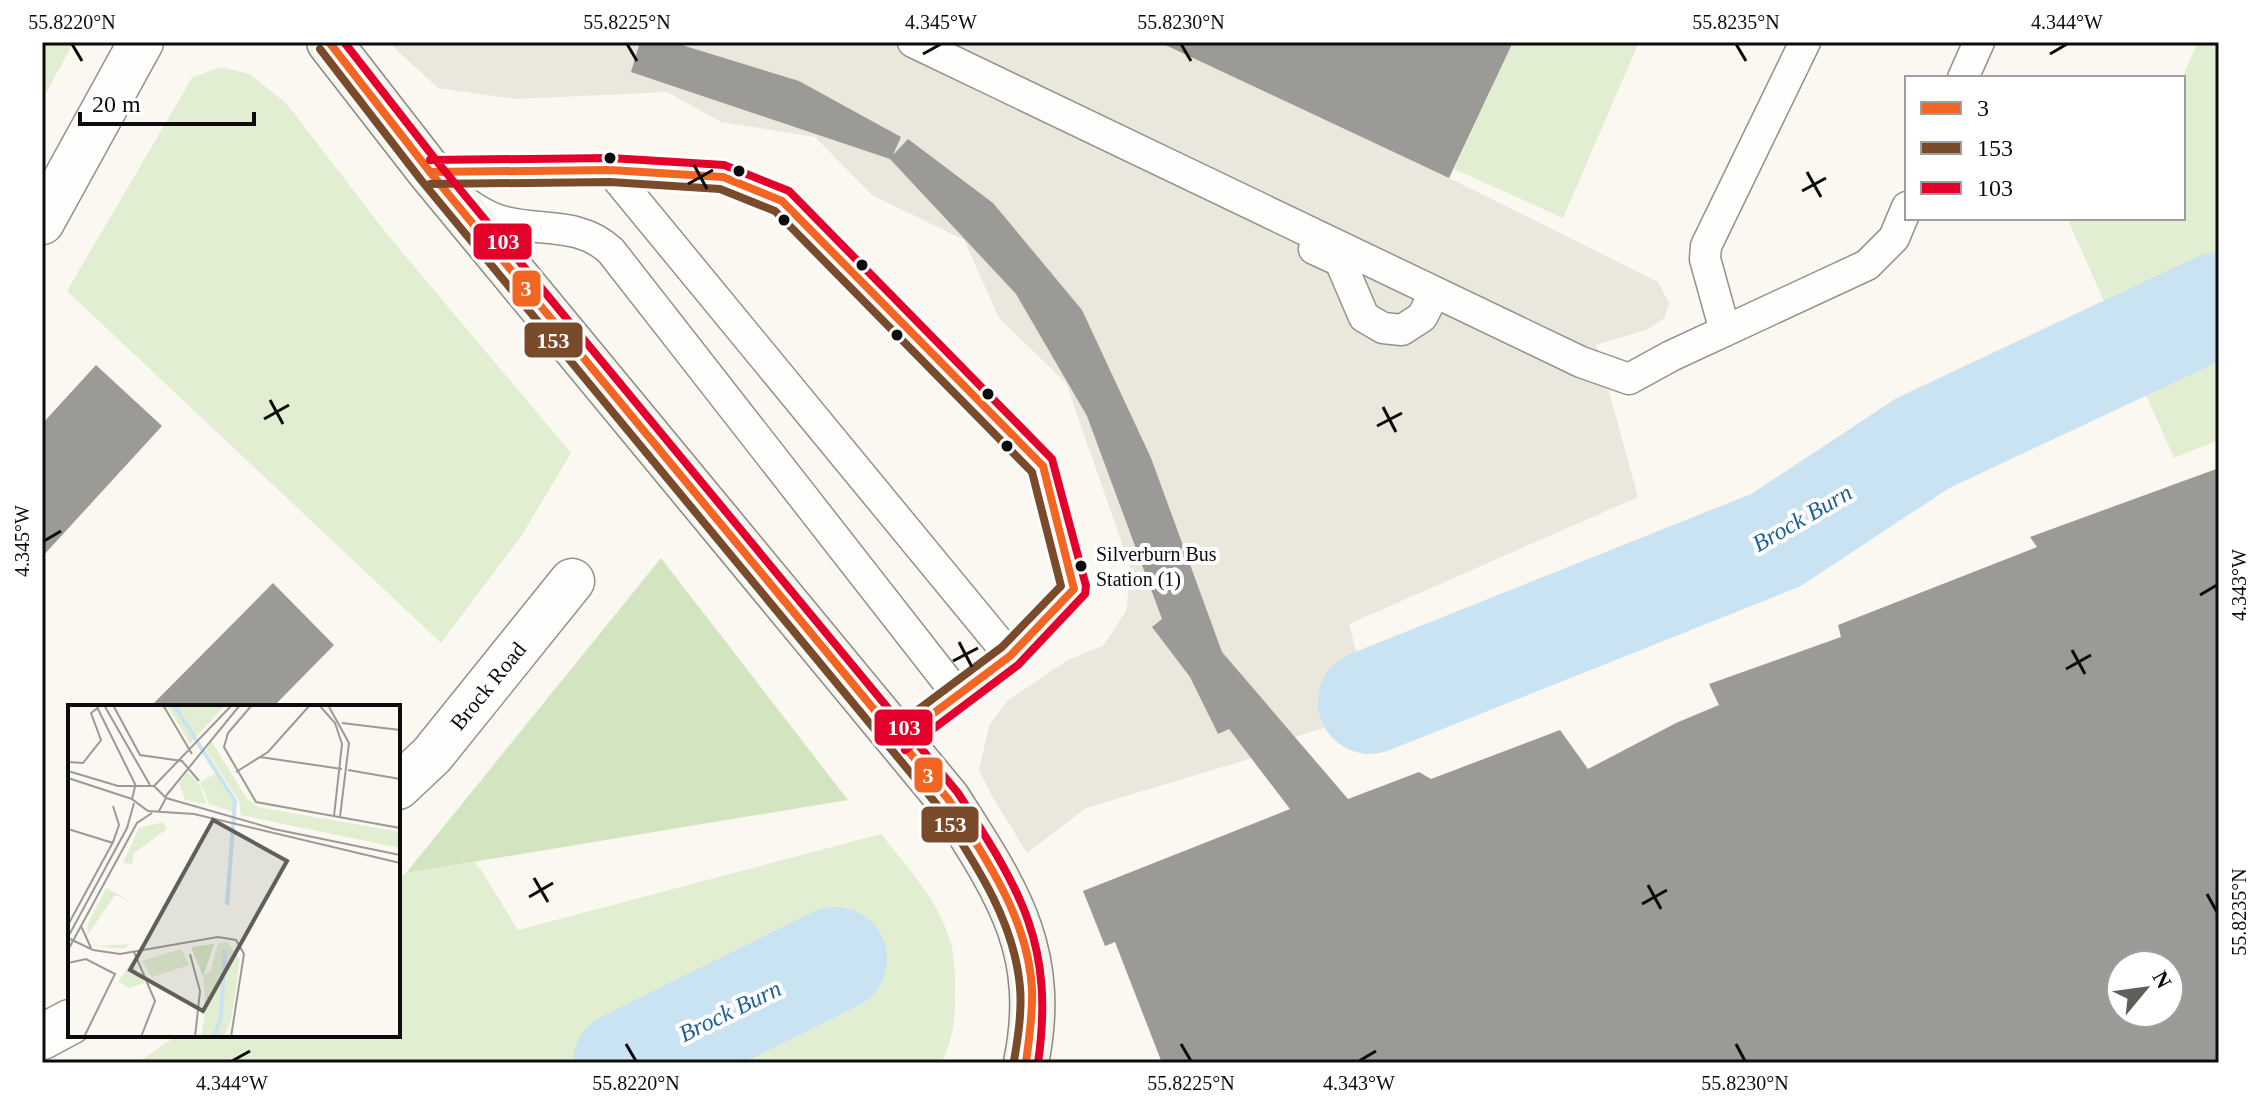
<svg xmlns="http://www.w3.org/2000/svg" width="2261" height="1105" font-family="Georgia,serif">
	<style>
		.green { fill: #e2eed1 }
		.forest { fill: #d3e5c0 }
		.plaza { fill: #eae7dc }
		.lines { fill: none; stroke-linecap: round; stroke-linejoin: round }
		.river { stroke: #c9e3f2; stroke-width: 104 }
		.building { fill: #9c9a96; fill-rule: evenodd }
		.lane-casing { stroke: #93928f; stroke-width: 33 }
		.street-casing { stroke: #93928f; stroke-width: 47 }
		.secondary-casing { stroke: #8a8985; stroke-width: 47 }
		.lane { stroke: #fefefd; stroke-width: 30 }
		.street { stroke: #fefefd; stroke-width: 44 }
		.secondary { stroke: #f4f3e8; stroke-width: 44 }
		.bus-1-casing { stroke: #fff; stroke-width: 14 }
		.bus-2-casing { stroke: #fff; stroke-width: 14 }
		.bus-3-casing { stroke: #fff; stroke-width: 14 }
		.bus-1 { stroke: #f26522; stroke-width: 8 }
		.bus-2 { stroke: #7a4b2a; stroke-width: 8 }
		.bus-3 { stroke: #e4002b; stroke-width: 8 }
		.ticks { fill: none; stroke: #0c0c0c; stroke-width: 3 }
		.bus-dot { fill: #0c0c0c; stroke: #fff; stroke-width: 3 }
		.labels { text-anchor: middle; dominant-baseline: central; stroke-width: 8; stroke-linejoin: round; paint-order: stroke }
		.bus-label { font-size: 20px; fill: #0c0c0c; stroke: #fff; text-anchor: start }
		.street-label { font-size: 22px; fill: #0c0c0c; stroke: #fff }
		.water-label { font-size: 24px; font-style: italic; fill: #1c6097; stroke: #fff }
		.inset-river { fill: none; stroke: #c9e3f2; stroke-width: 4 }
		.inset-road { fill: none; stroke: #9b9a95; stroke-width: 2 }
		.view { fill: #5f5f5c; fill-opacity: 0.15; stroke: #5f5f5c; stroke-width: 4 }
		.inset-edge { fill: none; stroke: #0c0c0c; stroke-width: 4 }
		.line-badge { stroke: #fff; stroke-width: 3 }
		.badge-label { font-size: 22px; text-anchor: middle; font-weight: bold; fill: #fff }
		.neatline { fill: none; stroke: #0c0c0c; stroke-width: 3 }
		.ticks-label { font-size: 20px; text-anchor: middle; fill: #0c0c0c }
	</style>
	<rect width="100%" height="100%" fill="#faf8f0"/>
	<path class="green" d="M 42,42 L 74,42 L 42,100 Z
		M 1513,42 L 1639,42 L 1563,218 L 1454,169 Z
		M 2198,42 L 2215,42 L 2219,59 L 2219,440 L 2174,458 L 2067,218 L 2183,218 L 2182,78 Z
		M 220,67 L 250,74 L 287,104 L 386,233 L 571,453 L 522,535 L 441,643 L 67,291 L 192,78 Z
		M 881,834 C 906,865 936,898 949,937 C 955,954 955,974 955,992 C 955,1018 954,1039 941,1063 L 137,1063 L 178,1035 L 398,1035 L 398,879 L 406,873 L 474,862 L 481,870 L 518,930 Z"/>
	<path class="forest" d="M 661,558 L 848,800 L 406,873 Z"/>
	<path class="plaza" d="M 388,42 L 1159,42 L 1449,178 L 1658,282 L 1669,303 L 1664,318 L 1649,329 L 1596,345 L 1638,497 L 1349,624 L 1372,712 L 1295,737 L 1262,755 L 1086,808 L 1027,853 L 992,796 L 979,770 L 989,726 L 1008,700 L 1068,660 L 1104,645 L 1126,611 L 1131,569 L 1066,383 L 999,318 L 964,240 L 872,195 L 815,137 L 721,122 L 667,92 L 515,99 L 438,88 Z"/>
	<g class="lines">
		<path class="river" d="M 1370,702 L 1776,540 L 1923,443 L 2219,304
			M 625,1063 L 835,959"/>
	</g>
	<path class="building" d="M 640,42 L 672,42 L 799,81 L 901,137 L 893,155 L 908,139 L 993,203 L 1082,310 L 1151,458 L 1222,652 L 1348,799 L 1419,772 L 1431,779 L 1560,730 L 1588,769 L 1676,723 L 1719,705 L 1709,684 L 1841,637 L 1838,625 L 2037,547 L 2030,537 L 2219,468 L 2219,1063 L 1162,1063 L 1115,942 L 1105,946 L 1083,891 L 1290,809 L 1229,729 L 1218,734 L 1190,677 L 1152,627 L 1162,619 L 1087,416 L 1016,294 L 890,159 L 631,72 ZM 2121,965 L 2169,965 L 2169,1013 L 2121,1013 Z
		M 1159,42 L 1513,42 L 1449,178 Z
		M 96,365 L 162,426 L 42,557 L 42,424 Z
		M 273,583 L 334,645 L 273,707 L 150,707 Z"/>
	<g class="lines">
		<g class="lane-casing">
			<path id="lane" d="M 913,42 L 1581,362 L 1629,379 L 1671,356 L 1867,265 L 1894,238 L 1907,207
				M 1963,78 L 1979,42
				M 610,170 L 1010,656
				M 430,172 L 610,170 L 723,177 L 782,201 L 1043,466 L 1074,589 L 1010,656 L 898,740
				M 465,202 C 475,209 486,216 498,220 C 538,233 578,220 611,251 L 958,695
				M 1314,249 L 1340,261 L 1364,317 L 1383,328 L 1402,330 L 1422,317 L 1435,292
				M 1725,331 L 1705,259 L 1706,246 L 1805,42"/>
		</g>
		<g class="street-casing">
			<path id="street" d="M 42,222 L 141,42
				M 398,787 L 432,755 L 572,581
				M 42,1037 L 70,1022"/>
		</g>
		<g class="secondary-casing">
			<path id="secondary" d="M 329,42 L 430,172 L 948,799 C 1006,890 1049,950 1026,1063"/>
		</g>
		<use href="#lane" class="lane"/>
		<use href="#street" class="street"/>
		<use href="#secondary" class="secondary"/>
		<g class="bus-1-casing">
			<path id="bus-1" d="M 329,42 L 430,172 L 948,799 C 985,857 1028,918 1032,989 C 1033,1014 1029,1038 1026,1063
				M 430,172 L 610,170 L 723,177 L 782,201 L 1043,466 L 1074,589 L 1010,656 L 898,740"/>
		</g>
		<g class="bus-2-casing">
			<path id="bus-2" d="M 320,49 L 421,180 L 938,806 C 974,862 1014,919 1020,987 C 1022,1012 1018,1037 1014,1061
				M 430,184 L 610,182 L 720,189 L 775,211 L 1032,472 L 1061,586 L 1002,647 L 891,730"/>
		</g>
		<g class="bus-3-casing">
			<path id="bus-3" d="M 344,42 L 439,164 L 958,793 C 1020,890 1055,943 1038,1063
				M 430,160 L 610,158 L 724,165 L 789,191 L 1052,459 L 1086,586 L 1085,594 L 1018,665 L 905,750"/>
		</g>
		<use href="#bus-1" class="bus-1"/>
		<use href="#bus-2" class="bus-2"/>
		<use href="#bus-3" class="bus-3"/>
	</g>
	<path class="ticks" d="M 72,44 L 82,61M 627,44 L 637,61M 1181,44 L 1191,61M 1736,44 L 1746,61M 923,54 L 941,44M 2050,54 L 2067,44M 694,165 L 707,189M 1807,172 L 1821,197M 688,184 L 713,170M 1802,191 L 1826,178M 270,400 L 283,424M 1383,407 L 1396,432M 264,419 L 289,405M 1377,426 L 1402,413M 44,541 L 61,531M 2200,595 L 2217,585M 959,642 L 972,667M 2072,650 L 2085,674M 953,661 L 978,648M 2066,669 L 2091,655M 534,878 L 548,902M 1648,885 L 1661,909M 2207,894 L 2217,912M 529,897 L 553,883M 1642,904 L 1667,890M 626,1044 L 636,1061M 1181,1044 L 1191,1061M 1736,1044 L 1745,1061M 232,1061 L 250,1051M 1359,1061 L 1376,1051"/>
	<g class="bus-dot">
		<circle cx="610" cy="158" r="7"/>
		<circle cx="739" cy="171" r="7"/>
		<circle cx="784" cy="220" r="7"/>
		<circle cx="862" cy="265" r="7"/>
		<circle cx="897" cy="335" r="7"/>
		<circle cx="988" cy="394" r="7"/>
		<circle cx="1007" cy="446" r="7"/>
		<circle cx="1081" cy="566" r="7"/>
	</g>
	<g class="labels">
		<g class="bus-label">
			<text x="1096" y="554">Silverburn Bus<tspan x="1096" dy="25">Station (1)</tspan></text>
		</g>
		<g class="street-label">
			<text transform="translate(488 686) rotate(-51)">Brock Road</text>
		</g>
		<g class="water-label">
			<text transform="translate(1802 518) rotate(-30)">Brock Burn</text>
			<text transform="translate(730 1011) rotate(-26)">Brock Burn</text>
		</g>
	</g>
	<g transform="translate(68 705)">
		<rect width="332" height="332" fill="#faf8f0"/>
		<path d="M 99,0 L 157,0 L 122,39 ZM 144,37 L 179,94 L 190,102 L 332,127 L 332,143 L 173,110 L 171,96 L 138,45 ZM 119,67 L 132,80 L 138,99 L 117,95 L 111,78 ZM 147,69 L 164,93 L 167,108 L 141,99 L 132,77 ZM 95,117 L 99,124 L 66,148 L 64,159 L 55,158 L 71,123 ZM 38,183 L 61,195 L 47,190 L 19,231 L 30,241 L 61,239 L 57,243 L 42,243 L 28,241 L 19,231 L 20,218 ZM 159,237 L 172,254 L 163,316 L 156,332 L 133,332 L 138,302 L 135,271 L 143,265 L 150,238 ZM 113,244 L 121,260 L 84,272 L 74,256 ZM 63,257 L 77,278 L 61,283 L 50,277 Z" fill="#e2eed1"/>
		<path d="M 146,239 L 137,266 L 135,271 L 123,242 Z" fill="#d3e5c0"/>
		<path class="inset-river" d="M 106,0 L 167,96 L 159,200M 146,332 L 153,311 L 157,245"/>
		<path class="inset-road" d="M 28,0 L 68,81M 36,0 L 82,80M 45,0 L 72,50 L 114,56 L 131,76M 95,0 L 124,49M 184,0 L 160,28 L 156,42 L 188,97 L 332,123M 251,0 L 267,18 L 274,39 L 266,111M 260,0 L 281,38 L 272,112M 274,18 L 332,25M 192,52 L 274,64M 0,57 L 15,58 L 33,35 L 23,8 L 31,2M 280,65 L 332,74M 0,66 L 50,81 L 86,81 L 98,93 L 91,106M 168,67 L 200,47 L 242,0M 0,73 L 64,94M 86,81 L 164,0M 67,82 L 64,94 L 80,106 L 126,109 L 332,158M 97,92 L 172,0M 98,93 L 206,124 L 332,150M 0,124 L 45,138M 0,220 L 45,137 L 51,120 L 45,101M 13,221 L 23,243M 0,232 L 59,123 L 66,98M 0,233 L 25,245 L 52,249 L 150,232 L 168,235 L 176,249 L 163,332M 0,245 L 69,118 L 84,108M 66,247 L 87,296 L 73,332M 122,249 L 132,286 L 127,332M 0,258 L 18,254 L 47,269 L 16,332"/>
		<path class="view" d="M 145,115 L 219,156 L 135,306 L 62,265 Z"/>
		<rect width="332" height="332" class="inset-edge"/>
	</g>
	<g class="line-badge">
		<rect x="472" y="222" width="61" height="39" rx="8" fill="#e4002b"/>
		<rect x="511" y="269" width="31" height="39" rx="8" fill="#f26522"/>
		<rect x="523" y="321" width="61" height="38" rx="8" fill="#7a4b2a"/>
		<rect x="873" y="708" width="61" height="39" rx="8" fill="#e4002b"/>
		<rect x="913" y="756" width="31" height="38" rx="8" fill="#f26522"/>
		<rect x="920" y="805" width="60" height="39" rx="8" fill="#7a4b2a"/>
	</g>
	<g class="badge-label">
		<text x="503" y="249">103</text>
		<text x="526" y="296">3</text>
		<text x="553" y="348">153</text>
		<text x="904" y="735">103</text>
		<text x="928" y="783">3</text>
		<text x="950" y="832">153</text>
	</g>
	<rect width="2261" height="1105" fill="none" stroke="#ffffff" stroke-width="88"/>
	<rect x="1905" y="76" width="280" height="144" fill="#ffffff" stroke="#9e9e9e" stroke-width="2"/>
	<rect x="1921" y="102" width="40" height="12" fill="#f26522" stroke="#9e9e9e" stroke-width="2"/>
	<text x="1977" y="116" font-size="24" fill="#0c0c0c">3</text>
	<rect x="1921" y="142" width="40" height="12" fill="#7a4b2a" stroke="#9e9e9e" stroke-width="2"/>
	<text x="1977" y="156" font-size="24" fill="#0c0c0c">153</text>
	<rect x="1921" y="182" width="40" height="12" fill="#e4002b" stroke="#9e9e9e" stroke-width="2"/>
	<text x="1977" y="196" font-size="24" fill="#0c0c0c">103</text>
	<g transform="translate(2145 989) rotate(61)"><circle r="38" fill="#ffffff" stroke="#9e9e9e" stroke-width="2"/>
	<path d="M0-6L14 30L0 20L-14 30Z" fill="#5f5f5c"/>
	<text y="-12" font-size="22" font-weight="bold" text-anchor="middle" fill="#0c0c0c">N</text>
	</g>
	<path d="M80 112v12h174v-12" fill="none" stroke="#0c0c0c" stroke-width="4"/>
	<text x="92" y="112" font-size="24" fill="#0c0c0c" stroke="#ffffff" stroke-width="6" paint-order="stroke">20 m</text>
	<rect x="44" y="44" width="2173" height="1017" class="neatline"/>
	<g class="ticks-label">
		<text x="72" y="29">55.8220°N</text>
		<text x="627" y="29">55.8225°N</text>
		<text x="941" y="29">4.345°W</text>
		<text x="1181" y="29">55.8230°N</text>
		<text x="1736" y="29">55.8235°N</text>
		<text x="2067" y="29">4.344°W</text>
		<text transform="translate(22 541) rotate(-90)" y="7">4.345°W</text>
		<text transform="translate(2239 585) rotate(-90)" y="7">4.343°W</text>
		<text transform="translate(2239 912) rotate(-90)" y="7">55.8235°N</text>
		<text x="232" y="1090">4.344°W</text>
		<text x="636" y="1090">55.8220°N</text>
		<text x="1191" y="1090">55.8225°N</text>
		<text x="1359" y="1090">4.343°W</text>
		<text x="1745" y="1090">55.8230°N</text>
	</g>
</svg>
